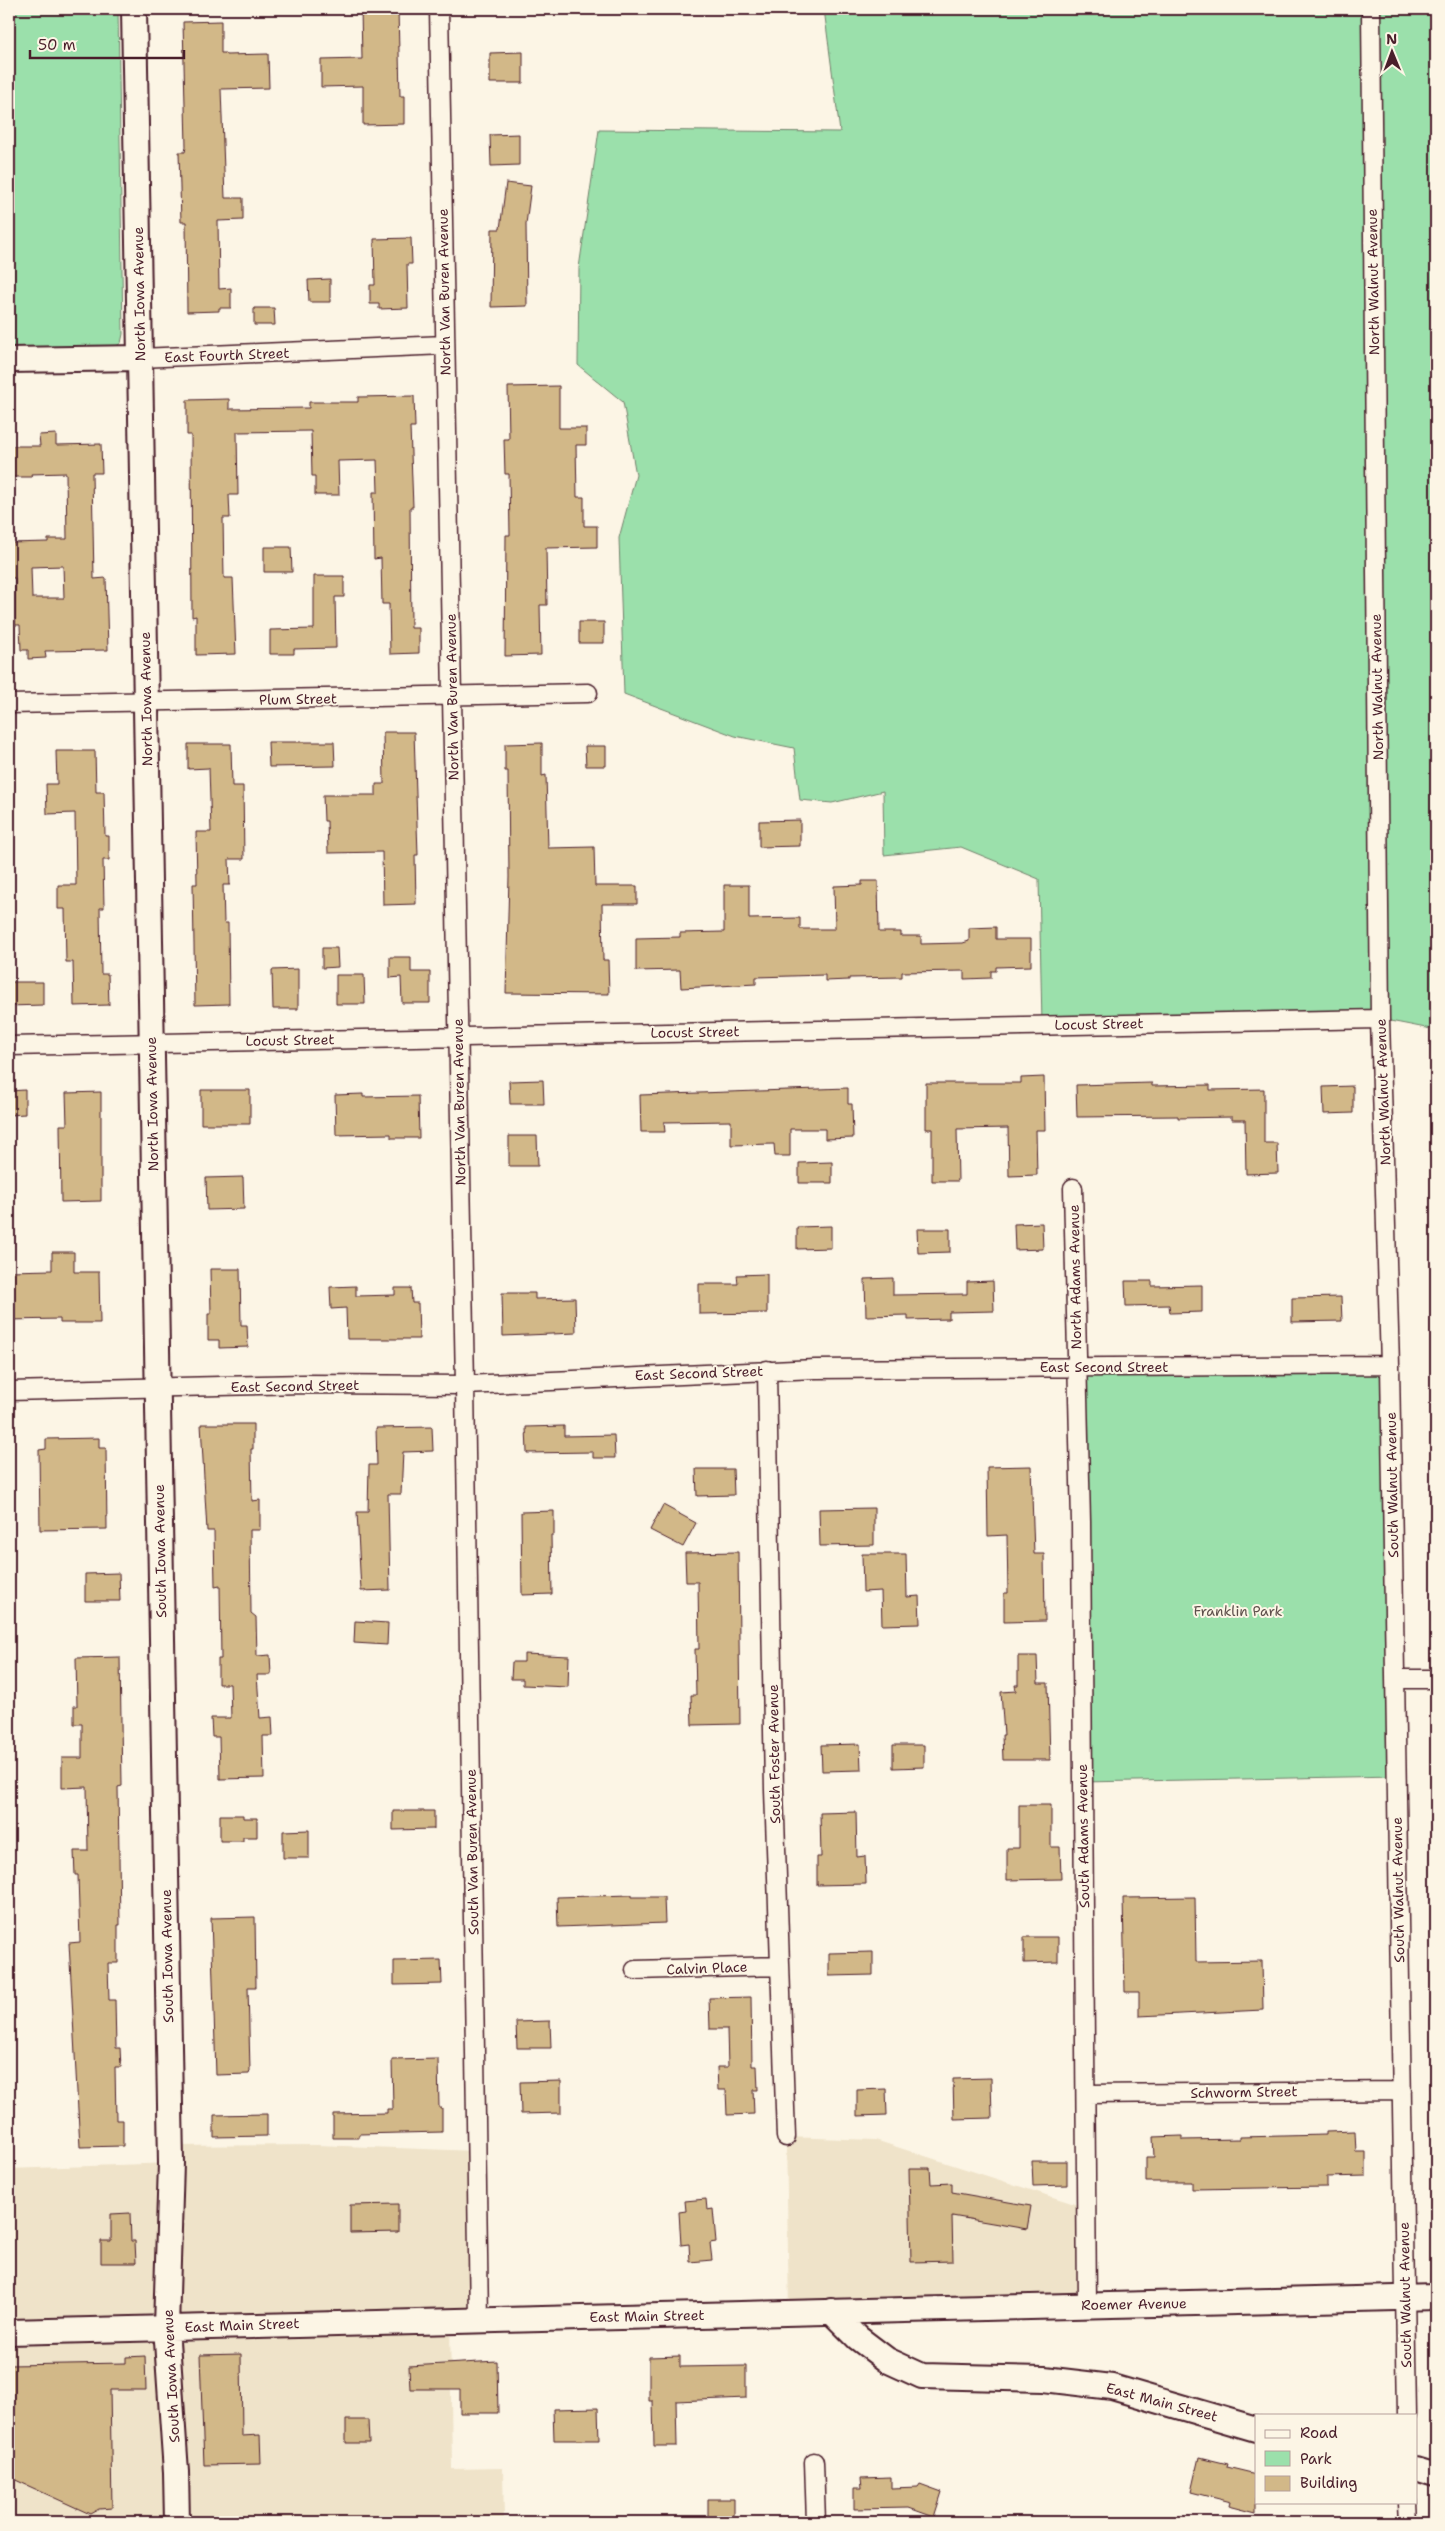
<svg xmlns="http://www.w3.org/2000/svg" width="1445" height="2531" font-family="'Shantell Sans',sans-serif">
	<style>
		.built { fill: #efe3c9 }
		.green { fill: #9be0ab; stroke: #72806b }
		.building { fill: #d2b888; stroke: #4a1f2b; fill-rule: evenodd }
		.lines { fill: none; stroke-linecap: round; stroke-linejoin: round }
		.street-casing { stroke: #4a1f2b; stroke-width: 21 }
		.secondary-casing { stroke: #4a1f2b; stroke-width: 28 }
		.street { stroke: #fcf5e5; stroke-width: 18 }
		.secondary { stroke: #fcf5e5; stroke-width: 24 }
		.labels { text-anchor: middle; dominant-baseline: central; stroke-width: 4; stroke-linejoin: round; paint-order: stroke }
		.street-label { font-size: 14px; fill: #4a1f2b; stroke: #fcf5e5 }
		.park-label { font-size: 14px; fill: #5e4f4b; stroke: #fcf5e5 }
	</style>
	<rect width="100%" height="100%" fill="#fcf5e5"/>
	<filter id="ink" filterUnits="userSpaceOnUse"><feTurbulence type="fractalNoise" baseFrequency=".02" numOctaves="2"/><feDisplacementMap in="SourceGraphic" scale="10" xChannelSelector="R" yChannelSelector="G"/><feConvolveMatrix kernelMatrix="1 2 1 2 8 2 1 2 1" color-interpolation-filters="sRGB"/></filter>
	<g filter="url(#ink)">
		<path class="built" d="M 786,2137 L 875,2140 L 1087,2208 L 1087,2305 L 789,2312 Z
			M 316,2145 L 476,2151 L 479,2320 L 450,2321 L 452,2469 L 503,2468 L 504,2522 L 9,2522 L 9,2346 L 397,2336 L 396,2322 L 9,2332 L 9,2169 L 171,2163 L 171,2146 Z"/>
		<path class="green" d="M 9,9 L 118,9 L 123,334 L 121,343 L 110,350 L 9,352 Z
			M 824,9 L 1436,9 L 1436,1030 L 1380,1019 L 1042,1025 L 1039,879 L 961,847 L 884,855 L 883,791 L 832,803 L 800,800 L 794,748 L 735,736 L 624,694 L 619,538 L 636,475 L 623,402 L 578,365 L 579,268 L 599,130 L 840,132 Z
			M 1390,1365 L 1397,1776 L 1083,1782 L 1077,1367 Z"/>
		<path class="building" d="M 361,9 L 398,9 L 400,96 L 404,96 L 404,124 L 363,125 L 363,86 L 321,87 L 321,60 L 362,59 Z
			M 221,21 L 221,53 L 225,53 L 226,55 L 268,54 L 269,88 L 221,89 L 225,198 L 243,198 L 243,220 L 218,221 L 219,289 L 231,288 L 231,308 L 219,308 L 219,311 L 187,312 L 186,222 L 181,222 L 179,152 L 185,152 L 186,147 L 183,22 Z
			M 523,52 L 523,83 L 490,83 L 490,53 Z
			M 519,134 L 519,165 L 491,166 L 490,135 Z
			M 506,183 L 531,186 L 526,224 L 527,306 L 491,307 L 492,229 L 500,229 Z
			M 411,238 L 412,264 L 407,264 L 408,308 L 379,309 L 379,304 L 370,304 L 370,285 L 375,285 L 374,239 Z
			M 330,279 L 330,302 L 309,302 L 308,280 Z
			M 254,308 L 274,308 L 275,325 L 254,325 Z
			M 559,386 L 559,428 L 586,428 L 586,445 L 576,445 L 577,497 L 584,497 L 584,526 L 597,526 L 597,547 L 546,548 L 547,605 L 540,605 L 541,655 L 505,656 L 506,535 L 510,535 L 509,474 L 505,474 L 504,439 L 509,439 L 508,387 Z
			M 414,396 L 415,427 L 410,427 L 413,507 L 410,507 L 411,628 L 419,628 L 419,653 L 390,654 L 389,604 L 382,604 L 381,558 L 374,559 L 373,492 L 378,492 L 377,460 L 338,461 L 339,495 L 315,495 L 315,476 L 312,476 L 311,431 L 237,432 L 238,495 L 229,495 L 230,518 L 223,518 L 224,578 L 233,578 L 236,654 L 196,655 L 196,616 L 192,617 L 191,435 L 187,435 L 187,400 L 229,399 L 229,409 L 309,408 L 309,402 L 358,402 L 358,397 Z
			M 56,434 L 56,445 L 101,444 L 102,473 L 92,473 L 94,579 L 106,578 L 108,650 L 45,651 L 46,658 L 28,659 L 28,650 L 21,650 L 20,625 L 15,625 L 15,578 L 9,578 L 9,543 L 48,542 L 48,539 L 67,539 L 66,473 L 31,474 L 32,477 L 9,477 L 9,446 L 40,446 L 39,435 ZM 63,566 L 64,598 L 32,598 L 31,567 Z
			M 264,547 L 291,547 L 292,572 L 264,572 Z
			M 314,576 L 344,576 L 344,597 L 335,597 L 336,648 L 294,649 L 294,654 L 270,654 L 270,630 L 314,629 Z
			M 579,622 L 604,622 L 604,643 L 579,643 Z
			M 383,732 L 414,732 L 418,855 L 415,855 L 416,904 L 383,905 L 382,852 L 328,853 L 327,821 L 324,821 L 323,795 L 376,795 L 376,784 L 384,784 Z
			M 268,742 L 334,742 L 335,766 L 269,767 Z
			M 542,743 L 542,776 L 546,775 L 548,848 L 594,847 L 595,886 L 637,886 L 637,904 L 602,904 L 603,960 L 608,960 L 609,994 L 506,993 L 509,877 L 508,771 L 505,771 L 505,744 Z
			M 188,744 L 231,744 L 232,786 L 243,786 L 244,859 L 229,859 L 230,885 L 223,885 L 224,923 L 228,923 L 229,1004 L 195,1005 L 193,884 L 197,884 L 196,832 L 211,832 L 209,768 L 188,769 Z
			M 585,746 L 606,746 L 606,766 L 586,766 Z
			M 56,751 L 95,751 L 96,792 L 104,792 L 105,836 L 109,836 L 109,860 L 103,860 L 104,908 L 100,908 L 101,974 L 108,974 L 109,1005 L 74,1006 L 73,962 L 66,962 L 65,909 L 58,909 L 58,885 L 76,885 L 75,813 L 47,814 L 46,784 L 57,784 Z
			M 800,820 L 800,846 L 759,847 L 759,821 Z
			M 862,881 L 878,881 L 879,932 L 901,932 L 901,936 L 921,936 L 921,944 L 963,943 L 969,941 L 969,928 L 996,927 L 996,939 L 1031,939 L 1031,966 L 996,967 L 996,971 L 991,971 L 991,978 L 964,979 L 964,971 L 902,972 L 902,977 L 849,978 L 849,980 L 825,981 L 825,975 L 756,977 L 756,984 L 681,988 L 680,970 L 636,971 L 636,938 L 680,937 L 680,933 L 724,932 L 724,885 L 749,885 L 749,919 L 800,918 L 800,929 L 835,929 L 834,886 L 862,885 Z
			M 322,948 L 337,948 L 338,967 L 322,968 Z
			M 390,957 L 411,957 L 411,972 L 430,972 L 430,1003 L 402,1003 L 401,977 L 390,978 Z
			M 298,969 L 298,1009 L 273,1009 L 272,970 Z
			M 336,975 L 364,975 L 365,1004 L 336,1004 Z
			M 9,982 L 43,982 L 43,1005 L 9,1006 Z
			M 1044,1077 L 1045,1130 L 1036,1130 L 1037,1175 L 1009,1176 L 1008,1128 L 957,1129 L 958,1181 L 932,1181 L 932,1129 L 926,1129 L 926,1083 L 1021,1083 L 1021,1078 Z
			M 543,1080 L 544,1104 L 510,1104 L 509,1081 Z
			M 1152,1083 L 1152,1086 L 1210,1085 L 1210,1090 L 1264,1089 L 1264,1143 L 1277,1143 L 1278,1173 L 1246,1174 L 1245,1120 L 1232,1120 L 1232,1117 L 1178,1118 L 1178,1116 L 1077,1117 L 1076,1085 Z
			M 1353,1086 L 1353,1113 L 1324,1114 L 1323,1087 Z
			M 848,1088 L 848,1104 L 852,1104 L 853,1138 L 825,1139 L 825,1129 L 790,1129 L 790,1156 L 775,1156 L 774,1144 L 731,1145 L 731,1121 L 664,1122 L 665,1132 L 641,1132 L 640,1095 Z
			M 25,1090 L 25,1114 L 9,1115 L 9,1091 Z
			M 201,1090 L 250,1090 L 250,1124 L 201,1124 Z
			M 101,1092 L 101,1201 L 61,1202 L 60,1125 L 67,1125 L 66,1093 Z
			M 363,1094 L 363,1097 L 418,1096 L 419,1138 L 391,1138 L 391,1134 L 336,1135 L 335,1095 Z
			M 509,1136 L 537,1136 L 538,1166 L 509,1166 Z
			M 832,1162 L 832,1183 L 799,1183 L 799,1163 Z
			M 243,1177 L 244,1209 L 207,1210 L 206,1178 Z
			M 1042,1223 L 1043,1249 L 1015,1250 L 1014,1224 Z
			M 831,1226 L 831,1248 L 797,1249 L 797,1227 Z
			M 917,1229 L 950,1229 L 950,1252 L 918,1253 Z
			M 52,1252 L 74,1252 L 74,1272 L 99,1272 L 100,1323 L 60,1323 L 60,1319 L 9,1320 L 9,1271 L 52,1270 Z
			M 210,1269 L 240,1269 L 241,1325 L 247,1325 L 248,1347 L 219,1348 L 219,1340 L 208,1340 L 208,1314 L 211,1314 Z
			M 767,1274 L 767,1313 L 699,1314 L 699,1284 L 738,1284 L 737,1275 Z
			M 893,1278 L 893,1295 L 967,1294 L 967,1282 L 993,1281 L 994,1311 L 949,1312 L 949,1319 L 908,1320 L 908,1315 L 866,1316 L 865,1279 Z
			M 1125,1281 L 1152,1281 L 1152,1286 L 1202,1285 L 1202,1312 L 1170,1313 L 1169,1305 L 1126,1306 Z
			M 356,1286 L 356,1296 L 395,1295 L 395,1288 L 411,1288 L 412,1303 L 418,1303 L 419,1339 L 347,1339 L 346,1308 L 331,1309 L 330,1287 Z
			M 502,1293 L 535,1293 L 535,1299 L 575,1298 L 576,1333 L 503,1336 Z
			M 1341,1297 L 1342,1321 L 1292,1322 L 1292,1298 Z
			M 201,1424 L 253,1424 L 253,1449 L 251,1449 L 252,1501 L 260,1500 L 260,1530 L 250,1530 L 251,1613 L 256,1617 L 257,1656 L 270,1655 L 271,1675 L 257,1675 L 260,1718 L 272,1717 L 273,1736 L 263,1736 L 264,1778 L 220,1779 L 219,1737 L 212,1737 L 211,1718 L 231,1718 L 230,1684 L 218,1684 L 218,1659 L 221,1659 L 220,1586 L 215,1587 L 214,1531 L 207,1531 Z
			M 564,1426 L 564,1436 L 614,1435 L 615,1458 L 593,1458 L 593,1452 L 527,1453 L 526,1427 Z
			M 432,1427 L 433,1451 L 403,1452 L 401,1494 L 388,1494 L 390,1590 L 361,1591 L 357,1512 L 368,1512 L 369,1465 L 377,1465 L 376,1428 Z
			M 99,1438 L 99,1448 L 106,1448 L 107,1529 L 40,1530 L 39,1450 L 46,1449 L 46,1439 Z
			M 1031,1466 L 1034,1554 L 1044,1554 L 1045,1621 L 1004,1622 L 1004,1593 L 1008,1593 L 1007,1535 L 988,1536 L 987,1467 Z
			M 696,1469 L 733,1469 L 734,1495 L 697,1496 Z
			M 663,1505 L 696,1523 L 683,1547 L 650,1530 Z
			M 874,1508 L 874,1545 L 820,1546 L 819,1509 Z
			M 554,1511 L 554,1535 L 551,1535 L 552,1594 L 522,1595 L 521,1512 Z
			M 738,1552 L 740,1724 L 692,1725 L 691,1695 L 696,1695 L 695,1649 L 699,1649 L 698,1582 L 686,1582 L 685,1553 Z
			M 862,1554 L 906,1554 L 907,1597 L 919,1596 L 920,1624 L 882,1625 L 881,1591 L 863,1592 Z
			M 119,1573 L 120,1601 L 85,1601 L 85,1574 Z
			M 355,1621 L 388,1623 L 387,1645 L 354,1643 Z
			M 524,1654 L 569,1656 L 568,1687 L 523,1685 L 523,1679 L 511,1679 L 512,1662 L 524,1662 Z
			M 1018,1656 L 1037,1656 L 1038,1683 L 1048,1683 L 1050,1760 L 1003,1760 L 1002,1735 L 1004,1735 L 1001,1692 L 1016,1691 L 1015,1685 L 1018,1685 Z
			M 120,1657 L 122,1786 L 118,1787 L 120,1925 L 118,1925 L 118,1963 L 108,1963 L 109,2000 L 115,2000 L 116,2048 L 120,2048 L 121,2067 L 115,2067 L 116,2120 L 123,2120 L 123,2146 L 80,2147 L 69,1943 L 80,1942 L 78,1875 L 75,1875 L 74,1851 L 88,1851 L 87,1787 L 62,1788 L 62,1758 L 82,1758 L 82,1724 L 74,1724 L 74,1706 L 77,1706 L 76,1658 Z
			M 860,1744 L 861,1770 L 822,1771 L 821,1745 Z
			M 893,1745 L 924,1745 L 924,1767 L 893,1768 Z
			M 1019,1805 L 1051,1805 L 1051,1847 L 1060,1847 L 1061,1879 L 1007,1880 L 1007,1848 L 1019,1848 Z
			M 393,1811 L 434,1811 L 434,1829 L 393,1830 Z
			M 856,1812 L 857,1857 L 865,1856 L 866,1884 L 817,1885 L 817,1857 L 821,1857 L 820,1813 Z
			M 220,1815 L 243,1815 L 243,1818 L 257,1818 L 257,1837 L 243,1837 L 243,1841 L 220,1841 Z
			M 309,1830 L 309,1858 L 283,1858 L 283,1831 Z
			M 632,1895 L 632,1897 L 664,1897 L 665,1923 L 558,1927 L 557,1897 Z
			M 1195,1897 L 1196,1962 L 1262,1961 L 1263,2010 L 1139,2016 L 1139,1992 L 1125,1992 L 1123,1898 Z
			M 255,1917 L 256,1987 L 248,1987 L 250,2071 L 249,2074 L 216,2075 L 211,1918 Z
			M 1024,1937 L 1058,1937 L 1058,1962 L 1024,1963 Z
			M 873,1952 L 873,1975 L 829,1976 L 829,1953 Z
			M 441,1960 L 442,1984 L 394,1985 L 394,1961 Z
			M 751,1997 L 752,2066 L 757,2066 L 758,2090 L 753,2090 L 754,2114 L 727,2115 L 726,2090 L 718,2090 L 717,2067 L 728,2067 L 727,2029 L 710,2029 L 709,1998 Z
			M 550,2021 L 551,2048 L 517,2048 L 516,2022 Z
			M 438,2059 L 439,2108 L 442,2108 L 442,2132 L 359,2134 L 359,2138 L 333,2138 L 333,2114 L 387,2113 L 387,2109 L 393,2109 L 392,2060 Z
			M 991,2078 L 992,2118 L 954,2119 L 953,2079 Z
			M 561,2081 L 561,2113 L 521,2114 L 520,2082 Z
			M 886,2089 L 887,2115 L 857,2116 L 857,2090 Z
			M 267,2114 L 267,2136 L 214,2137 L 214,2115 Z
			M 1355,2131 L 1356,2152 L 1366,2152 L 1366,2176 L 1327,2177 L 1327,2187 L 1192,2189 L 1192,2182 L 1146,2182 L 1146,2157 L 1154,2157 L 1153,2137 L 1182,2136 L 1182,2140 L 1240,2139 L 1240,2137 L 1326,2135 L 1326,2132 Z
			M 1032,2161 L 1067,2161 L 1067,2185 L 1033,2186 Z
			M 909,2168 L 930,2168 L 931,2184 L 952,2183 L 952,2192 L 1031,2206 L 1027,2229 L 952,2216 L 953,2261 L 911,2262 Z
			M 706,2199 L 707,2210 L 713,2209 L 716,2242 L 710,2243 L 712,2260 L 690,2262 L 689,2244 L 681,2245 L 679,2212 L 686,2211 L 685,2201 Z
			M 398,2204 L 398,2232 L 350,2233 L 350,2205 Z
			M 130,2213 L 131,2241 L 135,2241 L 136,2263 L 101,2263 L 101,2241 L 111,2241 L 111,2214 Z
			M 241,2354 L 242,2436 L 260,2435 L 261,2464 L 204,2465 L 200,2355 Z
			M 145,2356 L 146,2390 L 110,2390 L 112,2508 L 99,2509 L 90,2514 L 9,2477 L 9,2365 L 126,2363 L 126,2357 Z
			M 680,2356 L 680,2367 L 746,2366 L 746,2398 L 676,2401 L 677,2446 L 654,2446 L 653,2401 L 649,2401 L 649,2357 Z
			M 497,2361 L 498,2413 L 460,2413 L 460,2389 L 410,2389 L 409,2366 Z
			M 598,2408 L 599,2440 L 554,2440 L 553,2409 Z
			M 346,2420 L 368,2420 L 369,2443 L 346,2443 Z
			M 1199,2457 L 1228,2464 L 1227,2467 L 1256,2474 L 1256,2513 L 1229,2506 L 1230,2502 L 1191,2492 Z
			M 891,2477 L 891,2488 L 918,2487 L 920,2484 L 942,2492 L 934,2517 L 909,2508 L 854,2509 L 854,2488 L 862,2488 L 861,2478 Z
			M 708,2499 L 734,2499 L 734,2518 L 708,2519 Z"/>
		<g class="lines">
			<g class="street-casing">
				<path id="street" d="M 439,9 L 465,1385 L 479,2320
					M 1371,9 L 1380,1019 L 1390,1365 L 1407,2415
					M 140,358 L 445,345
					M 9,704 L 588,693
					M 9,1046 L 1380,1019
					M 1073,1188 L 1081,1522 L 1087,2305
					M 767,1370 L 774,1790 L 786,2137
					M 9,1391 L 304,1384 L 465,1385 L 815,1369 L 1390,1365
					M 1395,1679 L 1436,1679
					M 635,1970 L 780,1966
					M 1086,2094 L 1402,2091
					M 814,2462 L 816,2522
					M 1408,2502 L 1409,2522"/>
			</g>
			<g class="secondary-casing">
				<path id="secondary" d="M 134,9 L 171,2163 L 166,2327 L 176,2472 L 177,2522
					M 9,360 L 140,358
					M 831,2311 L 858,2338 L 887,2360 L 922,2376 L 1044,2379 L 1112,2387 L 1256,2429
					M 9,2332 L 1436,2297
					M 1416,2469 L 1436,2475"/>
			</g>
			<use href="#street" class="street"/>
			<use href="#secondary" class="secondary"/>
		</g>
	</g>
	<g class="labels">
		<g class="street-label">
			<text transform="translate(1373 282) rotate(-91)">North Walnut Avenue</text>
			<text transform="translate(444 292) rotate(-91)">North Van Buren Avenue</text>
			<text transform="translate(139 294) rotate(-91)">North Iowa Avenue</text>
			<text transform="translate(227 355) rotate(-2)">East Fourth Street</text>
			<text transform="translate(1377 687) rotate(-91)">North Walnut Avenue</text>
			<text transform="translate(452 697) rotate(-91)">North Van Buren Avenue</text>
			<text transform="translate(146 699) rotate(-91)">North Iowa Avenue</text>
			<text transform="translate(298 699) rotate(-1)">Plum Street</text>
			<text transform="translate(1099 1024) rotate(-1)">Locust Street</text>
			<text transform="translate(695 1032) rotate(-1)">Locust Street</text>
			<text transform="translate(290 1040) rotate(-1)">Locust Street</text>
			<text transform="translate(1383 1092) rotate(-92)">North Walnut Avenue</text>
			<text transform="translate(459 1102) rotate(-91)">North Van Buren Avenue</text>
			<text transform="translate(152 1104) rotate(-91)">North Iowa Avenue</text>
			<text transform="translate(1075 1277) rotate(-91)">North Adams Avenue</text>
			<text x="1104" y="1367">East Second Street</text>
			<text transform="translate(699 1373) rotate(-2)">East Second Street</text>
			<text transform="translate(295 1386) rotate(-1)">East Second Street</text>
			<text transform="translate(1392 1485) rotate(-91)">South Walnut Avenue</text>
			<text transform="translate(160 1551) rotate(-91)">South Iowa Avenue</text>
			<text transform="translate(774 1754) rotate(-91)">South Foster Avenue</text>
			<text transform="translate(1083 1836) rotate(-91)">South Adams Avenue</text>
			<text transform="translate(472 1852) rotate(-91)">South Van Buren Avenue</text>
			<text transform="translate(1398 1890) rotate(-91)">South Walnut Avenue</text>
			<text transform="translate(167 1956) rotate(-91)">South Iowa Avenue</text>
			<text transform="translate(707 1968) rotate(-2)">Calvin Place</text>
			<text transform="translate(1244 2092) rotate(-1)">Schworm Street</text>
			<text transform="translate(1405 2295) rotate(-91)">South Walnut Avenue</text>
			<text transform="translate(1134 2304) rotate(-1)">Roemer Avenue</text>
			<text transform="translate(647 2316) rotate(-1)">East Main Street</text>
			<text transform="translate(242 2325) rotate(-2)">East Main Street</text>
			<text transform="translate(171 2376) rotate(-93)">South Iowa Avenue</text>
			<text transform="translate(1162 2402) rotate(15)">East Main Street</text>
		</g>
		<g class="park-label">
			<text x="1238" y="1611">Franklin Park</text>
		</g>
	</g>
	<rect width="1445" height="2531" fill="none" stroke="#fcf5e5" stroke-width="30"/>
	<rect x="15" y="15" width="1415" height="2501" fill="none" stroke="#4a1f2b" stroke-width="2" filter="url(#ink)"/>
	<rect x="1255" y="2414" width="162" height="90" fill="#fcf5e5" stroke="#b59f9b"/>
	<rect x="1265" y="2430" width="25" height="8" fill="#fcf5e5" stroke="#b59f9b"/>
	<text x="1300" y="2438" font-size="15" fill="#4a1f2b">Road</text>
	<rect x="1265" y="2451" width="25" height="15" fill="#9be0ab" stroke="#b59f9b"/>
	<text x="1300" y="2464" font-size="15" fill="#4a1f2b">Park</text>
	<rect x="1265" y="2476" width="25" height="15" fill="#d2b888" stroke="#b59f9b"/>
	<text x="1300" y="2488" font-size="15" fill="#4a1f2b">Building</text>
	<g transform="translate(1392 52) rotate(359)" stroke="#fcf5e5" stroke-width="4" paint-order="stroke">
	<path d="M0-4L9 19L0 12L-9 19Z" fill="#4a1f2b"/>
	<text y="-8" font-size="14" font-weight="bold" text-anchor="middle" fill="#4a1f2b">N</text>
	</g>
	<path d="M30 50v8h154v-8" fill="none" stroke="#4a1f2b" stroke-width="2.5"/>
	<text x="38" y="50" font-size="15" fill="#4a1f2b" stroke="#fcf5e5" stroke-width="4" paint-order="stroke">50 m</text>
</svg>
